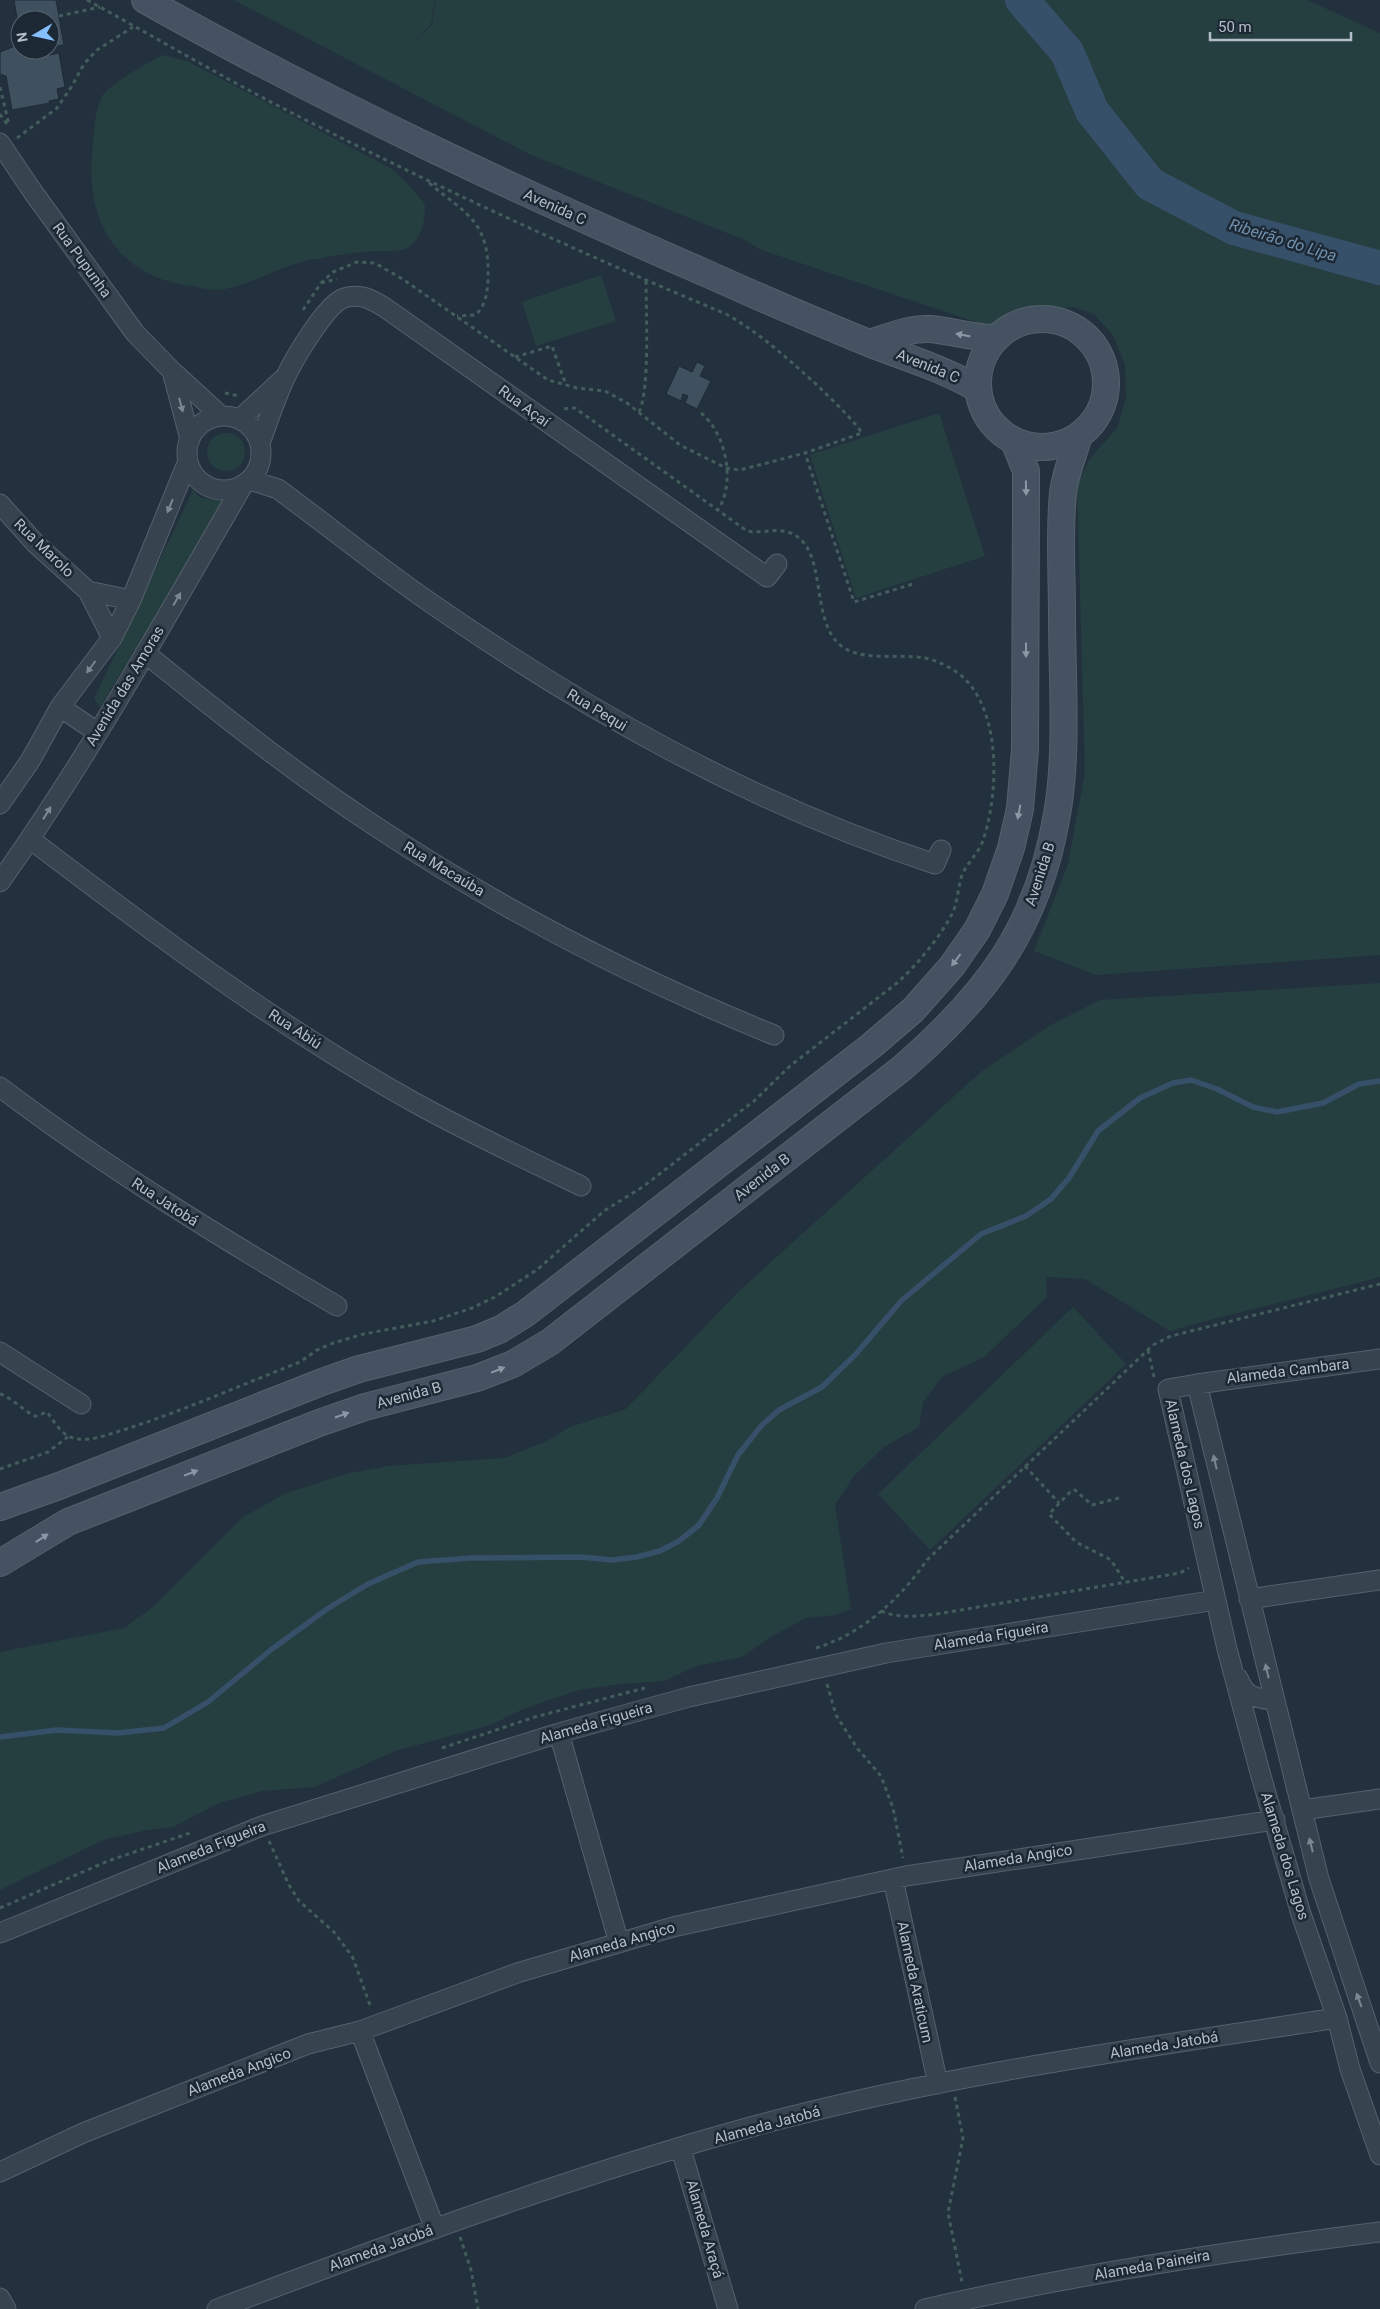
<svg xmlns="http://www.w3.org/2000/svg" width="1380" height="2309" font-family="Roboto,sans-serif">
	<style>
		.green { fill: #253f40 }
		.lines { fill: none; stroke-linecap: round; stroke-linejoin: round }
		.stream { stroke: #375069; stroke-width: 5.5 }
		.river { stroke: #375069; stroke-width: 34 }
		.building { fill: #3f505e; stroke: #1e2a35 }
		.street-casing { stroke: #55616c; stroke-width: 21 }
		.secondary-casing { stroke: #55616c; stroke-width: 28 }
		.path { stroke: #435c5c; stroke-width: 3; stroke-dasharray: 4 4; stroke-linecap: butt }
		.street { stroke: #37434f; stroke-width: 19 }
		.secondary { stroke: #455262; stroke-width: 26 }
		.oneway { fill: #8c98a6 }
		.oneway2 { fill: #7b8793 }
		.labels { text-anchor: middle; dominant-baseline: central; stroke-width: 5; stroke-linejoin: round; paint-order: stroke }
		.street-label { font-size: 15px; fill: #b3beca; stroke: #1c2833 }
		.water-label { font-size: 16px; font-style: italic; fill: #7191ae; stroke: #1c2833 }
	</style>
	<rect width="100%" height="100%" fill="#23313f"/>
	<path class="green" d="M 234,0 L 435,0 L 431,24 L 416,40 L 432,25 L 436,0 L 1307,0 L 1380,33 L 1380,955 L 1096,975 L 1034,951 L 1068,864 L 1085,772 L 1077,486 L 1089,460 L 1117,428 L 1126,398 L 1125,365 L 1113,335 L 1094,314 L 1073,307 L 1029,310 L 987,326 L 759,249 L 747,241 L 529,154 Z
		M 163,55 L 187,61 L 392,169 L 406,182 L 425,204 C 425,219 423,236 410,246 C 404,251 393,251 385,251 C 360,250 335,256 310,260 C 279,266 246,288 217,290 C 208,290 199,287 190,286 C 119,276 86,224 92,154 C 94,136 94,115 101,98 C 107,85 149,62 163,55 Z
		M 601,275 L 616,321 L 536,346 L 522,302 Z
		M 939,413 L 985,556 L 856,598 L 810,455 Z
		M207 452a19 19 0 1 1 38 0a19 19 0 1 1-38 0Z
		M 193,490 L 200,498 L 226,501 L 100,707 L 94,699 Z
		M 1380,983 L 1380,1277 C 1310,1296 1240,1311 1170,1331 L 1085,1279 L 1046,1277 L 1047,1297 L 984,1357 L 942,1377 L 923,1402 L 919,1427 L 884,1447 L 854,1476 L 835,1505 L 851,1609 L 835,1615 L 806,1618 L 769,1638 L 742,1657 L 696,1666 L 664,1681 L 621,1684 L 579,1690 L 523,1709 L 491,1725 L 395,1751 L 315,1787 L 262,1791 L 219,1803 L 173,1827 L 147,1830 L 103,1840 L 0,1890 L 0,1652 L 124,1628 L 152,1608 L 242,1518 L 284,1494 L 345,1474 L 388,1466 L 504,1458 L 547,1441 L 570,1427 L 626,1409 L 737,1293 L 982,1071 L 1051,1025 L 1100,1000 Z
		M 1073,1307 L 1126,1364 L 930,1550 L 878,1494 Z"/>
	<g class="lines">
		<path class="stream" d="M 0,1737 L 57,1730 L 118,1733 L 164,1728 L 208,1702 L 272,1649 L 327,1609 L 368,1584 L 418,1562 L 471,1558 L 581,1557 L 612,1560 L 637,1557 L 660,1551 L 679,1541 L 699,1525 L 717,1498 L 738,1455 L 761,1426 L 779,1410 L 822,1387 L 856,1354 L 901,1301 L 981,1234 L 1026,1216 L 1051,1199 L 1069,1178 L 1098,1131 L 1140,1098 L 1173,1083 L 1191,1080 L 1217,1089 L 1253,1107 L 1277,1112 L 1323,1103 L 1359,1084 L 1380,1081"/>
		<path class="river" d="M 1022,0 L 1067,52 L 1092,111 L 1150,184 L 1234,228 L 1380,268"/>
	</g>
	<path class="building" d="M 14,0 L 56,0 L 64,45 L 50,47 L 50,20 L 20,20 L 20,36 Z
		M 20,44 L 20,50 L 47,50 L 49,55 L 59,53 L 65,87 L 57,89 L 59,99 L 49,101 L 50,103 L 12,110 L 6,76 L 0,74 L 0,52 Z
		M 697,362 L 705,366 L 700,376 L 711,381 L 697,409 L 685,403 L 688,396 L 683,394 L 681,401 L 666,394 L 679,366 L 692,372 Z"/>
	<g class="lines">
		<g class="street-casing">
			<path id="street" d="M 0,143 L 33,192 L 135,333 L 172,371 L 220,415
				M 172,371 L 190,439
				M187 453a37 37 0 1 1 74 0a37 37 0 1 1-74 0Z
				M 240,419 L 283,379
				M 260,443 C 268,422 275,399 285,378 C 294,359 326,304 344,298 C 360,293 371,299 384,307 L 767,577 L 777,564
				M 250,480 L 278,489 C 327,525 375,564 425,599 C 583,709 751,804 935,864 L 941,850
				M 0,504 L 36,544 L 88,591 L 112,638
				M 88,591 L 131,600
				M 145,653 C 219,713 293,772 372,824 C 498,908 634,978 774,1035
				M 60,707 L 97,732
				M 0,804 L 30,761 L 60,707 L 112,638 L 131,600 L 188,461
				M 30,839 C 155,934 281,1029 419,1105 C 472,1134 527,1160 581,1186
				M 0,882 C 90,755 165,619 243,485
				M 0,1087 C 107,1168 221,1238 337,1306
				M 0,1352 L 81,1404
				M 1197,1384 L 1380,1359
				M 1249,1599 L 1380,1580
				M 1238,1678 C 1245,1697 1255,1698 1273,1700
				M 559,1733 L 619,1943
				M 1302,1810 L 1380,1799
				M 893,1879 L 938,2084
				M 0,1933 L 262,1826 L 559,1733 L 689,1697 L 886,1653 L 1216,1600
				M 360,2031 L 435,2229
				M 1380,2063 L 1319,1879 L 1197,1384 L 1168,1389 L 1227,1649 L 1261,1776 L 1301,1914 L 1337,2018 L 1350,2069 L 1380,2155
				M 681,2149 L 728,2309
				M 0,2172 L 83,2133 L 308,2044 L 360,2031 L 517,1973 L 673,1927 L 906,1876 L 1275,1820
				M 0,2298 L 6,2309
				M 217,2309 C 395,2242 574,2175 758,2125 C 947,2074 1143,2048 1337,2018
				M 925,2309 C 1075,2274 1228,2251 1380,2232"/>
		</g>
		<g class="secondary-casing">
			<path id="secondary" d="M 145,0 C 328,103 517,191 710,275 C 763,299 817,322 871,344 C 907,358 944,369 978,389
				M978 383a64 64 0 1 1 128 0a64 64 0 1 1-128 0Z
				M 870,343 C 889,337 909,328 930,329 C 952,331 973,338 995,338
				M 0,1507 L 59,1486 L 322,1382 L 359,1369 L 477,1339 L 501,1329 L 525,1314 L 871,1046 L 913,1010 L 952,966 L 977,930 L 995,894 L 1011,848 L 1020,809 L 1025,749 L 1026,505 L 1026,471 L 1014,441
				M 0,1563 L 68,1522 L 319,1423 L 365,1407 L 477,1378 L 513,1364 L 550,1342 L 901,1069 C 986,996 1038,928 1057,814 C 1068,754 1062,677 1062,614 C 1062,575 1059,533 1063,493 C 1065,474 1074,454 1079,435"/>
		</g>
		<path class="path" d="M 87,0 C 157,38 225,79 296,115 C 437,187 580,253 726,314 C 760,333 788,359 817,385 C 832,400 849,415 862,433 L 805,453 L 854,602 L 913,584
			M 59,16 L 100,7
			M 0,87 L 9,125
			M 0,114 L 9,127
			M 17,138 L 57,108 L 72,86 L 84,64 L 97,50 L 133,27
			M 429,183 C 469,216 490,222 488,280 C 487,293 486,306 475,315 L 457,316
			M 321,283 L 337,279
			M 303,310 L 321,283 L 333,272 L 357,262 L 375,263 L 404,280 L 548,380 L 577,388 L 605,391 L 627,403 L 680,445 L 726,468 L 740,470 L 805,453
			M 515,357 L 552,346 L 566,385
			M 225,393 L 239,396
			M 639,412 C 650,391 646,309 646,281
			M 701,413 C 726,433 736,482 718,510
			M 1148,1350 L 1154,1377
			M 0,1394 C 11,1397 32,1417 35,1416 C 39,1416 43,1413 47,1412 C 56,1424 62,1437 78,1439 C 92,1441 110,1434 123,1430 C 183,1411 241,1385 300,1362 L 317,1350 L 333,1343 L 364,1334 L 433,1321 L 472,1308 L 495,1297 L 538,1269 L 604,1211 L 644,1186 L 754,1101 L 790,1066 L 897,983 C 917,965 941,936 953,912 C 958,900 958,887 962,875 C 967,863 977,855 982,843 C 1000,794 1003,699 952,669 C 943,664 933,659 924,658 C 898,653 860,663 839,644 C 809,617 829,545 788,532 C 775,528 761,534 747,531 L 575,408 L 560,409
			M 1025,1466 L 1059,1503
			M 0,1469 L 48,1452 L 69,1436
			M 1119,1498 L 1092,1505 L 1075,1490 L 1072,1490 L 1049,1514 L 1076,1542 L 1111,1560 L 1125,1582
			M 881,1611 C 900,1619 917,1616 937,1614 L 1180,1573 L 1189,1568
			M 816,1648 C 862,1634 900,1599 927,1560 L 1153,1345 L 1171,1336 L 1380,1284
			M 827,1684 L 836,1715 L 857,1748 L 881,1776 L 893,1808 L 903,1858
			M 442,1748 L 535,1717 L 645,1688
			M 269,1841 L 289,1885 L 299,1901 L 335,1933 L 353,1958 L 371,2008
			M 0,1908 L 108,1861 L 190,1833
			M 955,2097 L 963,2138 L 948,2213 L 962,2282
			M 460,2237 L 471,2270 L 478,2309"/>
		<use href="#street" class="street"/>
		<use href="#secondary" class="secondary"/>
	</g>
	<defs><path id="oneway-solid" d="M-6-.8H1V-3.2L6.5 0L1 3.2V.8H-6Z" transform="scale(1.25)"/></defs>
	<g class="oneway">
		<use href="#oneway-solid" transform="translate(963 335) rotate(-169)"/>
		<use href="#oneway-solid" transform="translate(1026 488) rotate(89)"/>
		<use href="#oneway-solid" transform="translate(1026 650) rotate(90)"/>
		<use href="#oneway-solid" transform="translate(1019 812) rotate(101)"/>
		<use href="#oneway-solid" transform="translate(956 960) rotate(127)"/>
		<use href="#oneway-solid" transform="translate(498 1370) rotate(-21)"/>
		<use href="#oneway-solid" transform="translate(342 1415) rotate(-19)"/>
		<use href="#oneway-solid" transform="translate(191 1473) rotate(-21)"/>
		<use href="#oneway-solid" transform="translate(42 1538) rotate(-34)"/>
	</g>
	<g class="oneway2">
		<use href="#oneway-solid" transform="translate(181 405) rotate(75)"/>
		<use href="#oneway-solid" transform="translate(170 506) rotate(112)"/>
		<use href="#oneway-solid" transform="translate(177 599) rotate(-60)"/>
		<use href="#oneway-solid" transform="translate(91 667) rotate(127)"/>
		<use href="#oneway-solid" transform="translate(47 813) rotate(-58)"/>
		<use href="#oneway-solid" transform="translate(1215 1462) rotate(-103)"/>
		<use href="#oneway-solid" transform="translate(1267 1671) rotate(-103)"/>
		<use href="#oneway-solid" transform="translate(1311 1845) rotate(-104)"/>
		<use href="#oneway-solid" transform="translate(1359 2000) rotate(-110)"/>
	</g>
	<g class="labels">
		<g class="street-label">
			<text transform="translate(555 207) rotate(24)">Avenida C</text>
			<text transform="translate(82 260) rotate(54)">Rua Pupunha</text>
			<text transform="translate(928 366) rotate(22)">Avenida C</text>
			<text transform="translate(524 406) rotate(36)">Rua Açaí</text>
			<text transform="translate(44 548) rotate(44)">Rua Marolo</text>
			<text transform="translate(125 686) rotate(-59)">Avenida das Amoras</text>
			<text transform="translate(597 710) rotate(31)">Rua Pequi</text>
			<text transform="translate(444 869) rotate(31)">Rua Macaúba</text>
			<text transform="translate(1040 874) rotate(-72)">Avenida B</text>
			<text transform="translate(295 1029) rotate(33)">Rua Abiú</text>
			<text transform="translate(762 1177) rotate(-38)">Avenida B</text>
			<text transform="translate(165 1202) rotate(33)">Rua Jatobá</text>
			<text transform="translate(1288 1371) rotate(-7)">Alameda Cambara</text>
			<text transform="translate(409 1395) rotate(-15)">Avenida B</text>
			<text transform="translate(1185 1464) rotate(77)">Alameda dos Lagos</text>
			<text transform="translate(991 1636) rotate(-9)">Alameda Figueira</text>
			<text transform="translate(596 1723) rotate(-16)">Alameda Figueira</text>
			<text transform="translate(211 1847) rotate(-22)">Alameda Figueira</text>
			<text transform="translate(1285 1856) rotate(73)">Alameda dos Lagos</text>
			<text transform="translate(1018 1858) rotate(-9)">Alameda Angico</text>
			<text transform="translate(622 1942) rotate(-16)">Alameda Angico</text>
			<text transform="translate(915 1982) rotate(78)">Alameda Araticum</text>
			<text transform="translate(1164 2045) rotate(-9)">Alameda Jatobá</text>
			<text transform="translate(239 2072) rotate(-21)">Alameda Angico</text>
			<text transform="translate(767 2125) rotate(-15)">Alameda Jatobá</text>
			<text transform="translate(705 2229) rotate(74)">Alameda Araçá</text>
			<text transform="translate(381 2248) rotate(-20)">Alameda Jatobá</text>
			<text transform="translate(1152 2265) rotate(-10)">Alameda Paineira</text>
		</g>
		<g class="water-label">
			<text transform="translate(1283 240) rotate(17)">Ribeirão do Lipa</text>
		</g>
	</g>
	<g transform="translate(35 35) rotate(261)"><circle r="24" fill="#1c2833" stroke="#58646f"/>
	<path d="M0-4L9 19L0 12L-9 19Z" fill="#85befc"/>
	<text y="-8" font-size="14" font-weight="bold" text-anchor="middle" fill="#b3beca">N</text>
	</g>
	<path d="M1210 32v8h141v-8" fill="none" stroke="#b3beca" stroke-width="2.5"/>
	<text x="1218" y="32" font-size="15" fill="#b3beca" stroke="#1c2833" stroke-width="4" paint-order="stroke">50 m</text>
</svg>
